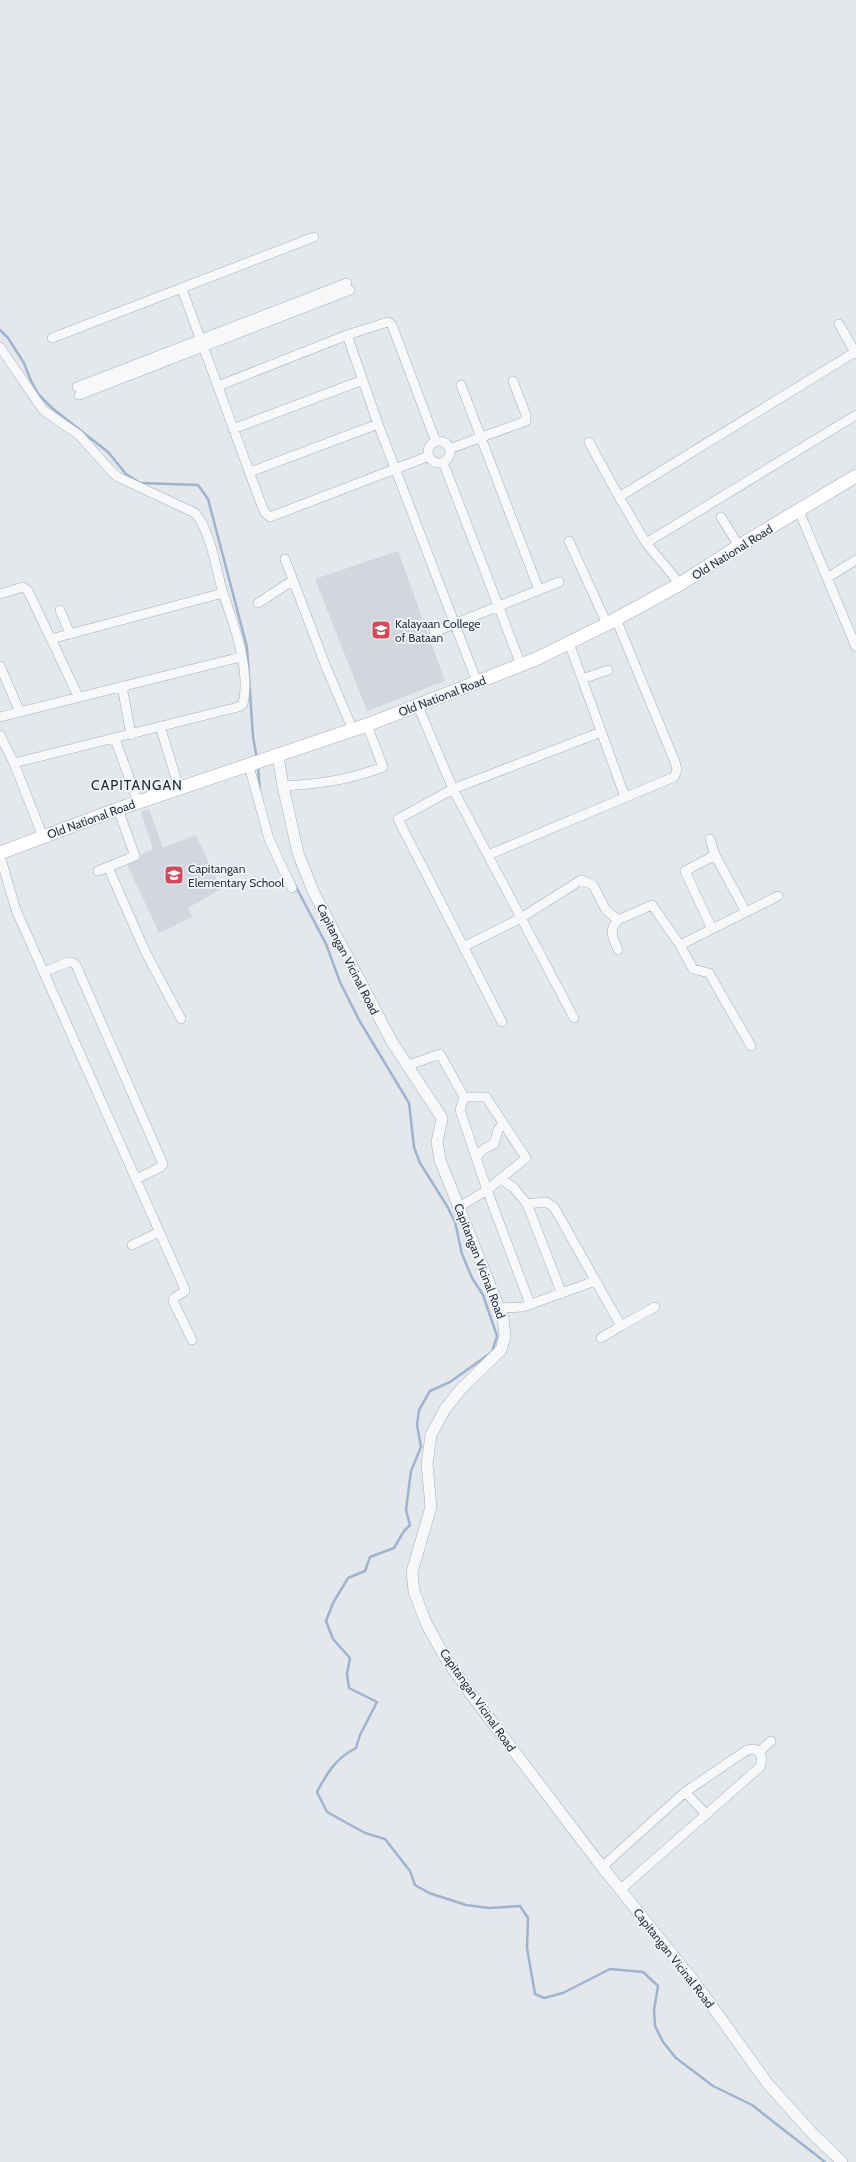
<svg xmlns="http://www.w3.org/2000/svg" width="856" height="2162" font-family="Cabin,sans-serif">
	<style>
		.built { fill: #d2d6de }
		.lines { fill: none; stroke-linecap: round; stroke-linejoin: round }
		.stream { stroke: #9fb4cc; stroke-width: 2.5 }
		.minor-casing { stroke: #a9aeb7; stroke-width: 10 }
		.tertiary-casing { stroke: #a9aeb7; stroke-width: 12 }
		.secondary-casing { stroke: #a9aeb7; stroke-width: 14 }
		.minor { stroke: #f7f8fa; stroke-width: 9 }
		.tertiary { stroke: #f7f8fa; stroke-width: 11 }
		.secondary { stroke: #fff; stroke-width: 13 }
		.labels { text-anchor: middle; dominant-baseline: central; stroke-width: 3.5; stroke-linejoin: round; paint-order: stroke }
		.street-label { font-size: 12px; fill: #2b3445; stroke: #f4f6f9 }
		.poi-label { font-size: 12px; fill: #2b3445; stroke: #f4f6f9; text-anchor: start }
		.quarter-label { font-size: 14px; letter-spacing: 1px; fill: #1d2536; stroke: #f4f6f9 }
	</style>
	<rect width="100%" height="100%" fill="#e4e7ec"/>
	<path class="built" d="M 398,551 L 445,681 L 367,711 L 315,579 Z
		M 149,809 L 163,848 L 196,835 L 221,889 L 188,908 L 192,917 L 159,933 L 126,862 L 153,849 L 141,812 Z"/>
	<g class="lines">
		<path class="stream" d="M 0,330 L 8,338 L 24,363 L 31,381 L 39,395 L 52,408 L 108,452 L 126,474 L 140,483 L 198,485 L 208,499 L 247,647 L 253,737 L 257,759
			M 258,766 L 260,793
			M 294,883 L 326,944 L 340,982 L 359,1020 L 409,1103 L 414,1147 L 420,1163 L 447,1206 L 455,1222 L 462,1254 L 472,1278 L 483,1295 L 497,1336 L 492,1352 L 450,1382 L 430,1391 L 419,1410 L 417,1425 L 421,1447 L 411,1471 L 406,1510 L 410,1525 L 404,1531 L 394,1548 L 370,1557 L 365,1571 L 348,1578 L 333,1603 L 326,1621 L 333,1639 L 350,1658 L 347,1674 L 349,1688 L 377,1702 L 360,1735 L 356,1748 C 336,1758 327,1773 317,1792 L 327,1812 L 365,1833 L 385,1839 L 410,1871 L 415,1885 L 429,1893 L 466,1905 L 489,1908 L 520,1906 L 528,1918 L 527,1948 L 535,1994 L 544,1998 L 563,1993 L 610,1969 L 643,1972 L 658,1986 L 654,2010 L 655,2026 L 663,2042 L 676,2058 L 713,2086 L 752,2105 L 825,2162"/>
		<g class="minor-casing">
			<path id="minor" d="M 182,289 L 260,501 L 265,513 L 270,517 L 429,456
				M 839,324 L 856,354
				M 347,335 L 378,424 L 477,682
				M 52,338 L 314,237
				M 0,347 L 43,410 L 79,435 L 112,472 L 118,477 L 195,513 C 211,531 216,570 223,593
				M 461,385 L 539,590
				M 218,386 L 347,335 L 388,322 L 392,325 L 436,442
				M 77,387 L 347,283
				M 79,395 L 350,290
				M 233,429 L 363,380
				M428 452a11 11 0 1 1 22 0a11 11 0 1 1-22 0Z
				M 589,442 L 619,497
				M 449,449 L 526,421 L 526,415 L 513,381
				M 443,462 L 521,665
				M 250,472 L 378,424
				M 799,511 L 856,647
				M 721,517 L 739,546
				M 569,541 L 607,624
				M 646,543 L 856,415
				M 285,559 L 326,667 L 353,730
				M 827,578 L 856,560
				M 680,584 L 646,543 L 619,497 L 855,352
				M 0,594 L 23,587 L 28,591 L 51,639
				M 258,603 L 292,581
				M 60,610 L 70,634
				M 434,632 L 559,582
				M 569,643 L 625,797
				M 0,666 L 20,712
				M 582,679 L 608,670
				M 122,686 L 131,735
				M 418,706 L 453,789 L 574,1018
				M 0,717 L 241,657
				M 160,726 L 179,788
				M 0,735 L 14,763 L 43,837
				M 115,739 L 138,802
				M 14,763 L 238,707 L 243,704 C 251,671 234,624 223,593 L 51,639 L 78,696
				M 249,766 L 269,839 L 292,888
				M 283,786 C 319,784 349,780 383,767 L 367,725
				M 710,839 L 715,855 L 746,912
				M 488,855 L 674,777 L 677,770 L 675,762 L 616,619
				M 0,856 L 16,910 L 184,1287 L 185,1291 L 174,1298 L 173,1301 L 192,1340
				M 108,867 L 145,951 L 181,1019
				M 98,871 L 135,856 L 118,809
				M 618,920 C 608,931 613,938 618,950
				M 712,929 L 685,871 L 715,855
				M 680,945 L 778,896
				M 463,947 L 521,918 L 581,880 L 593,885 L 606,910 L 618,920 L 652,905 L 680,945 L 693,969 L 709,973 L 751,1046
				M 44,972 L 68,962 L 72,962 L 76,965 L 163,1164 L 161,1167 L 136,1179
				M 502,1022 L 398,819 L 453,789 L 601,732
				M 409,1065 L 440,1054 L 464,1097 L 460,1110 L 487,1190 L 530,1304
				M 476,1157 L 484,1149 L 494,1144 L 498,1130 L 503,1123
				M 501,1179 L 514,1188 L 527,1204 L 562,1294
				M 527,1204 L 546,1202 L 554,1207 L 621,1326 L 601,1338
				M 459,1207 L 487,1190 L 526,1158 L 486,1097 L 464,1097
				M 132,1245 L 159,1232
				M 499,1308 L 523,1307 L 595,1281
				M 621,1326 L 655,1307
				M 685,1792 L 705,1813
				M 602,1867 L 685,1792 L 747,1750 L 754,1749 L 759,1752 L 771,1741
				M 620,1890 L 760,1767 L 762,1758 L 759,1752"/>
		</g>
		<g class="tertiary-casing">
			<path id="tertiary" d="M 278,756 L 283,786 L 298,853 L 313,891 L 392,1042 L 442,1118 L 437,1142 L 440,1160 L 503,1318 L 505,1336 L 501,1350 L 461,1389 L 445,1409 L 431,1435 L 427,1464 L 431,1507 L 412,1572 L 414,1591 L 426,1623 L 446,1659 L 470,1693 L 599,1863 L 696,1984 L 768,2084 L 812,2133 L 842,2162"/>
		</g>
		<g class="secondary-casing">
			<path id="secondary" d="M 0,853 L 118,809 L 367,725 L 536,659 L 607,624 L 680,584 L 739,546 L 856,476"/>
		</g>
		<use href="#minor" class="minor"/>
		<use href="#tertiary" class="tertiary"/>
		<use href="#secondary" class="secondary"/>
	</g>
	<defs>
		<g id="university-square" transform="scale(1)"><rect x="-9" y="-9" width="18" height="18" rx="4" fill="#d1495b" stroke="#f4f6f9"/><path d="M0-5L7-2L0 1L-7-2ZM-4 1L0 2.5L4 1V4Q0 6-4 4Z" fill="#fff"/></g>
		<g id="school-square" transform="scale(1)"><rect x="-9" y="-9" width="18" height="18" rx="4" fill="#d1495b" stroke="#f4f6f9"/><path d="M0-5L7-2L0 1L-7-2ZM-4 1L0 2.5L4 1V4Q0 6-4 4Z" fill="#fff"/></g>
	</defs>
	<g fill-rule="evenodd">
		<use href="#university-square" x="381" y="630"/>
		<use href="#school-square" x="174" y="875"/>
	</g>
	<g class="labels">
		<g class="street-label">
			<text transform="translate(732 552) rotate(-32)">Old National Road</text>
			<text transform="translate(442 696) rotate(-21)">Old National Road</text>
			<text transform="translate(91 819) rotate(-20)">Old National Road</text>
			<text transform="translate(348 959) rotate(63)">Capitangan Vicinal Road</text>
			<text transform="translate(480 1261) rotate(69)">Capitangan Vicinal Road</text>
			<text transform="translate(478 1700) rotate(55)">Capitangan Vicinal Road</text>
			<text transform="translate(674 1958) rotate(52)">Capitangan Vicinal Road</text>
		</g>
		<g class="poi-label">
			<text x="395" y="623">Kalayaan College<tspan x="395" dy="14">of Bataan</tspan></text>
			<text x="188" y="868">Capitangan<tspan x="188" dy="14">Elementary School</tspan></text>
		</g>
		<g class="quarter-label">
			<text x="137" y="785">CAPITANGAN</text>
		</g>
	</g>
</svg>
